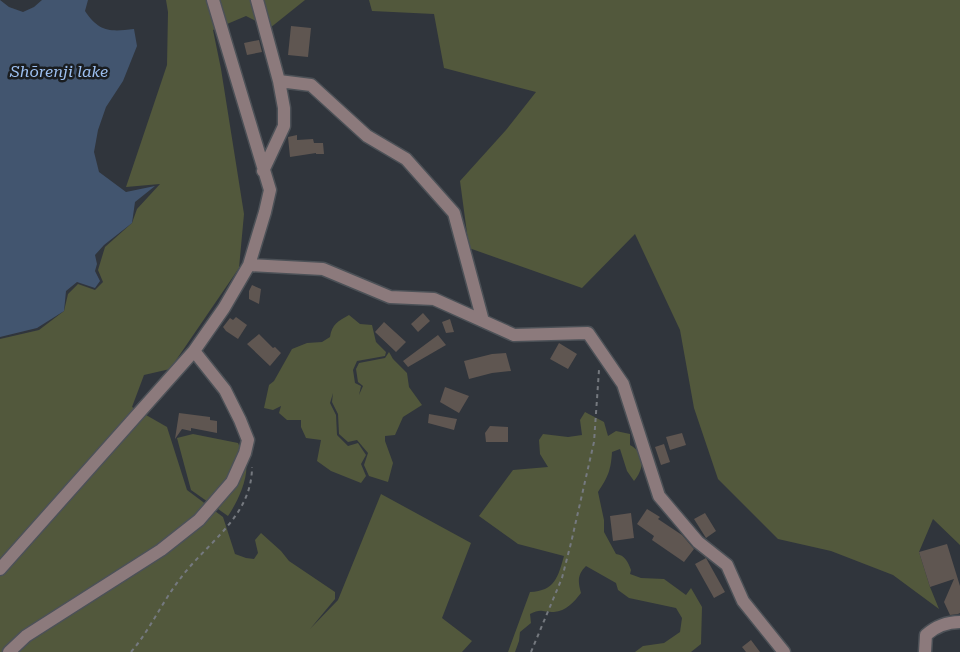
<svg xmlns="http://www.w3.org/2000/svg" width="960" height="652" font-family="'Roboto Serif',serif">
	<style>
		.green { fill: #52583c }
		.water { fill: #42556f }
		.building { fill: #5f5651 }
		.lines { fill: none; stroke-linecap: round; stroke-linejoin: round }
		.minor-casing { stroke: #4c5157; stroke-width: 15 }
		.path { stroke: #75797f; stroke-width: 2; stroke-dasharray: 4 4; stroke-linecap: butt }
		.minor { stroke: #8c7a7c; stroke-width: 12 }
		.labels { text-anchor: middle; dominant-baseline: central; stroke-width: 5; stroke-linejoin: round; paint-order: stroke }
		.water-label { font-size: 16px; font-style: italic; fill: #9dc0f1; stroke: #1a1d20 }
	</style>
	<rect width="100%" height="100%" fill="#30353c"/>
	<path class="green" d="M 166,0 L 305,0 L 270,28 L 246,16 L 213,30 L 221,69 L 244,214 L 239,268 L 170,369 L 144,375 L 132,407 L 167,427 L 187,490 L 223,517 L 235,554 L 246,558 L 254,559 L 258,553 L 255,540 L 261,533 L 281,551 L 289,561 L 335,592 L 335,599 L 310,629 L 338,600 L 381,494 L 471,543 L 442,618 L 472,641 L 462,652 L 0,652 L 0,339 L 39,330 L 64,311 L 68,294 L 78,284 L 95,290 L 103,282 L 98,270 L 105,247 L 132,223 L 137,209 L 160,184 L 126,187 L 167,65 L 168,12 Z
		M 369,0 L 960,0 L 960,545 L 933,519 L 919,552 L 930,587 L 939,609 L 893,575 L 831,551 L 778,539 L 718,479 L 694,408 L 680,330 L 635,234 L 582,288 L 469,248 L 460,181 L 506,130 L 536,92 L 444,68 L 434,14 L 372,11 Z
		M 349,315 L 360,324 L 372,325 L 376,342 L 386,352 L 385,356 L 357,361 L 353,370 L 355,383 L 361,386 L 359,395 L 363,386 L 358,382 L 356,369 L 359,363 L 385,358 L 389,352 L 393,359 L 407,373 L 409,387 L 422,405 L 403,417 L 395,435 L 385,436 L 385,441 L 393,463 L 388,482 L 369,476 L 364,465 L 368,453 L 357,440 L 348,442 L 339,434 L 338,414 L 332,402 L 333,393 L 330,403 L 336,415 L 337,435 L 348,446 L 358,443 L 366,455 L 361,464 L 366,476 L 361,483 L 331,471 L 317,461 L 321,440 L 306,438 L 301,427 L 301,420 L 287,420 L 279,413 L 281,406 L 273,410 L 264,408 L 269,385 L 274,381 L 292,349 L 307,343 L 322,342 L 330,337 C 332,324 338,321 349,315 Z
		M 585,412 L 604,422 L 608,436 L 616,431 L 630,434 L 630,445 C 646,454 644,469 634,481 L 627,471 L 620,449 L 612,452 C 611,470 608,477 598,492 L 604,520 L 604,532 L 616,554 C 625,555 628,562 631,570 L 630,574 L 641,578 L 664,579 L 686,595 L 691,588 L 702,607 L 701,644 L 691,652 L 635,652 L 643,646 L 664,643 L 680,632 L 682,618 L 676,608 L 629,598 L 618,590 L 616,583 L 586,566 C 577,575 578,582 581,593 C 574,602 566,611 554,612 C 542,612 541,608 530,614 L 531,623 L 520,632 L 519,641 L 515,652 L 508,652 L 530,592 C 555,591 558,577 564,556 L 518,544 L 479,516 L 513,470 L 548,467 L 540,454 L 539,440 L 543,434 L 568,437 L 582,435 L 580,420 Z
		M 193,434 L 238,443 C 240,448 244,455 246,461 C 249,478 237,503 228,516 L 191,490 L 177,438 Z"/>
	<path class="water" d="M 0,0 L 9,7 L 23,12 L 34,7 L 42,0 L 88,0 L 85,11 C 99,32 110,32 134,29 L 137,46 L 123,81 L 106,107 L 98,130 L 94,152 L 99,172 L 126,192 L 155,186 L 135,202 L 132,223 L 104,245 L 95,255 L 97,264 L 95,271 L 100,281 L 95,288 L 77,282 L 66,291 L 64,311 L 37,328 L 0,337 Z"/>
	<path class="building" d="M 291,26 L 311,28 L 308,57 L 288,55 Z
		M 259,40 L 262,52 L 247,55 L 244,43 Z
		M 297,135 L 297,140 L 313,139 L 314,143 L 323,143 L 324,154 L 316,154 L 316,153 L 290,157 L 288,137 Z
		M 252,285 L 261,289 L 259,304 L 249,299 L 249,291 Z
		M 423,313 L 430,321 L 418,332 L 411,324 Z
		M 236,317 L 247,325 L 238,339 L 226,331 L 223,327 L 230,318 L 233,320 Z
		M 450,319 L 454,332 L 446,333 L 442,322 Z
		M 384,322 L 406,342 L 396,352 L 375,332 Z
		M 259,334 L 273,348 L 275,347 L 281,353 L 270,366 L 247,344 Z
		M 438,335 L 446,345 L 408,367 L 403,361 Z
		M 559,343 L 577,354 L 568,369 L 550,359 Z
		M 506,353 L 511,371 L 492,373 L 469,379 L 464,361 L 492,354 Z
		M 445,387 L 469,396 L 459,413 L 440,402 Z
		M 179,413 L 210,417 L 210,420 L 217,421 L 217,433 L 191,428 L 191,431 L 182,429 L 175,439 Z
		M 429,414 L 457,419 L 454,430 L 428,423 Z
		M 490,426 L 508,427 L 508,442 L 486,442 L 485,433 Z
		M 682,433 L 686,445 L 670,450 L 666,437 Z
		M 664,444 L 670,462 L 661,465 L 655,447 Z
		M 647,509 L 660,517 L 658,519 L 682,535 L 694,549 L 684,562 L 652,540 L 654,536 L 637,524 Z
		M 631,513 L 634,538 L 613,541 L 610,516 Z
		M 705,513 L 716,531 L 706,538 L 694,519 Z
		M 947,544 L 960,586 L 960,613 L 958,614 L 950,615 L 944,602 L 954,579 L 930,587 L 919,552 Z
		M 706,558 L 725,592 L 714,598 L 695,564 Z
		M 751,640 L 760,652 L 746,652 L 742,647 Z"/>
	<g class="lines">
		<g class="minor-casing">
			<path id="minor" d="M 257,0 L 279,81 L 284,108 L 284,126 L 263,171
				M 279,81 L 311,85 L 367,136 L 406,159 L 454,213 L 483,321
				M 249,265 L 323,269 L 390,297 L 434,299 L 514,335 L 588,333 L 623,384 L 659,496 L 698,542 L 727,565 L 743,601 L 784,652
				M 0,569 L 194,351 L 224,308 L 249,265 L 265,212 L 270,190 L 213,0
				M 9,652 L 26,636 L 161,550 L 199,520 L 232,482 L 245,453 L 248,440 L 240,420 L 225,390 L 194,351
				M 925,652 L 926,635 C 936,626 946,622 960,622"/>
		</g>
		<path class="path" d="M 131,652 C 150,630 162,602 180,579 C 206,543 252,517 252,467
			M 531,652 L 562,578 L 571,543 L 594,442 L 599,370"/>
		<use href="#minor" class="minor"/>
	</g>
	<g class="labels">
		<g class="water-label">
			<text x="59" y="71">Shōrenji lake</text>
		</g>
	</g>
</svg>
